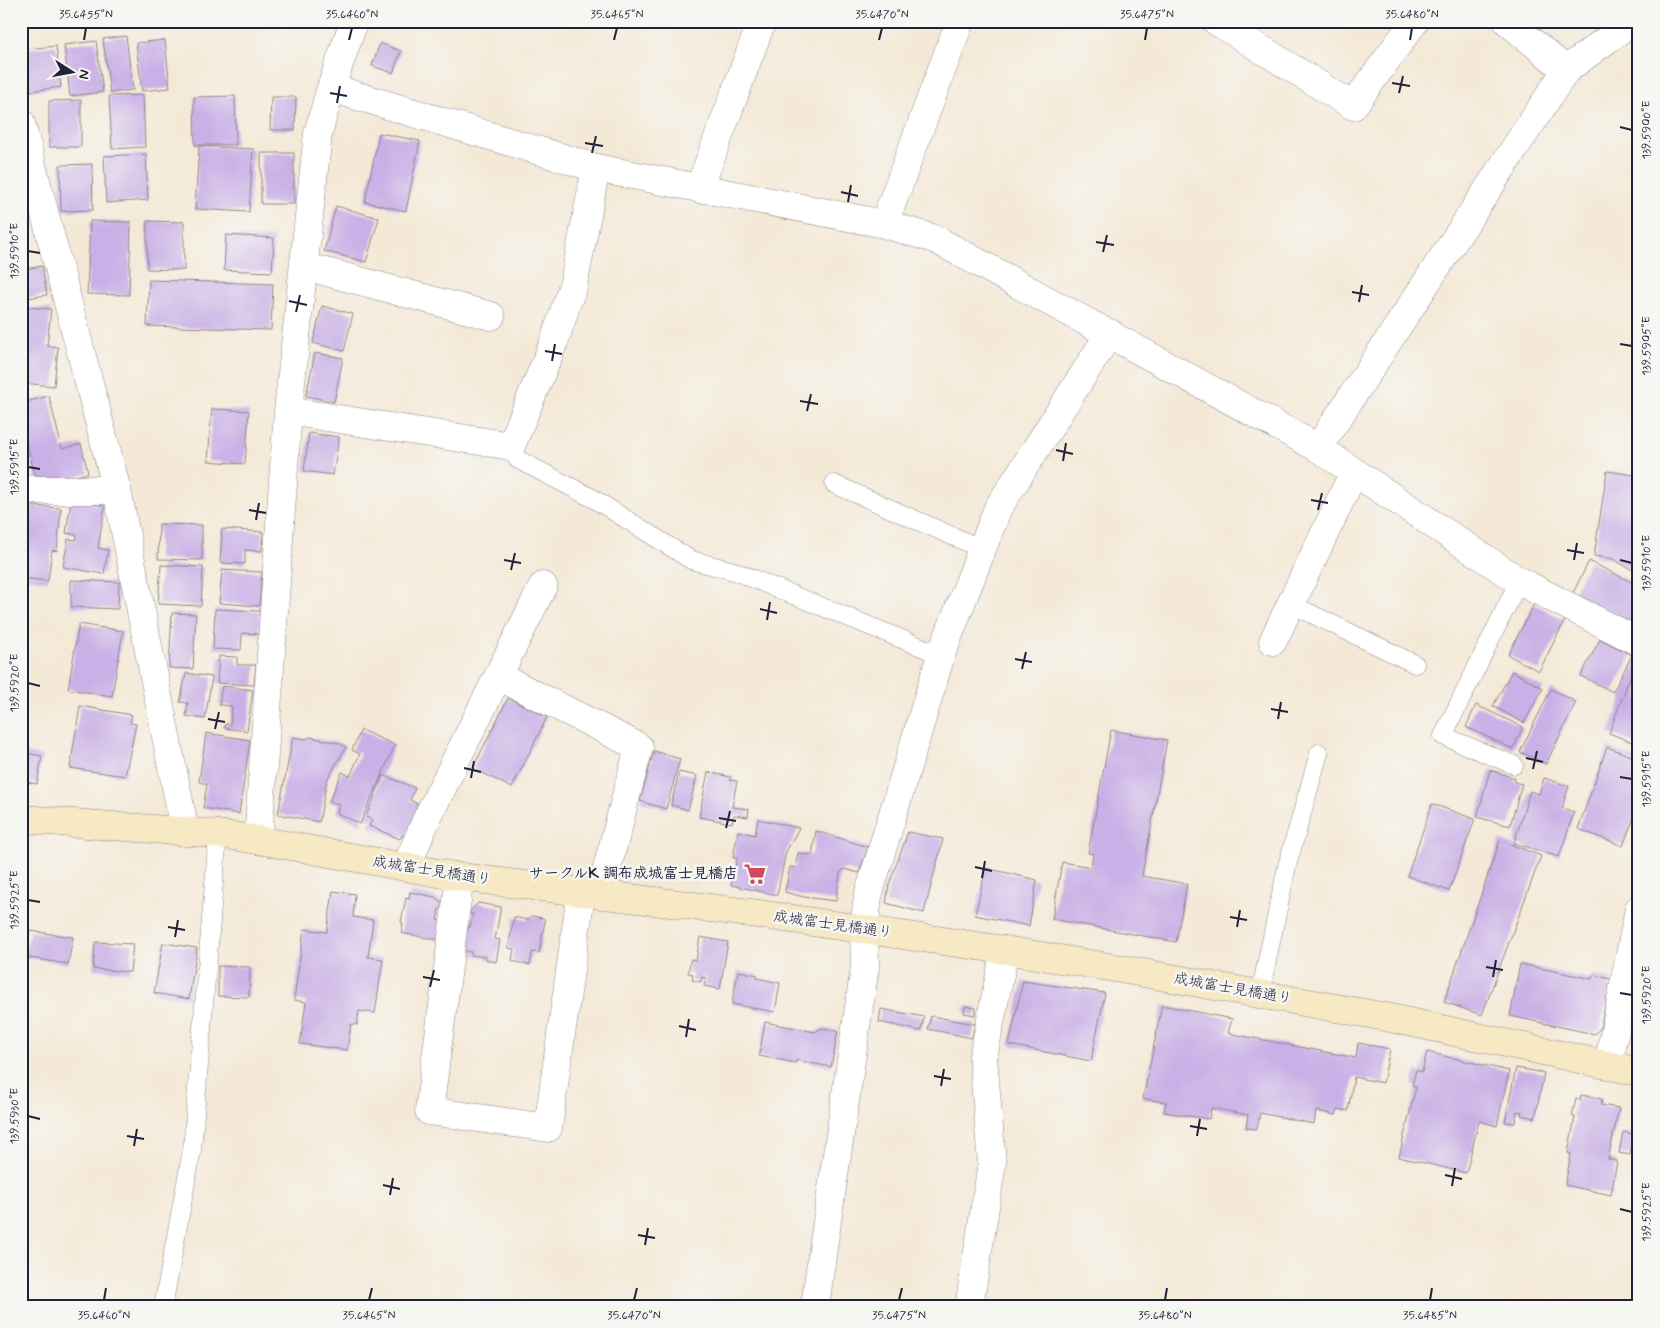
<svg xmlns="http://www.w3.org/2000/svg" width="1660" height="1328" font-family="Mynerve,'Klee One',sans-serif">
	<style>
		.building { fill: #cab0e6 }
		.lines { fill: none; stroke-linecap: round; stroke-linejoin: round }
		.lane-casing { stroke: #8b8689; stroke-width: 19 }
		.street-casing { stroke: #8b8689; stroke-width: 29 }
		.secondary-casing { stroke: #8b8689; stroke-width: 29 }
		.lane { stroke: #fff; stroke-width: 18 }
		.street { stroke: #fff; stroke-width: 28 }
		.secondary { stroke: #f6e9c3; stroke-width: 28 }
		.ticks { fill: none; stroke: #22223b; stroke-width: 2 }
		.labels { text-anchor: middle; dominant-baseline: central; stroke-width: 5; stroke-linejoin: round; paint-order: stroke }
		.street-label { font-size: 15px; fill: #22223b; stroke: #f6f6f2 }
		.poi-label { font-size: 15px; font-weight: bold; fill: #22223b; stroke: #f6f6f2; text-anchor: end }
		.neatline { fill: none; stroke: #22223b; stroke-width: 2 }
		.ticks-label { font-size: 12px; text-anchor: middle; fill: #22223b }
	</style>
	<rect width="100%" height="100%" fill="#f6f6f2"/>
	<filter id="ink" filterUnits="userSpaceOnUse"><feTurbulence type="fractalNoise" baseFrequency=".02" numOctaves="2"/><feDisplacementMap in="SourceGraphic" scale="10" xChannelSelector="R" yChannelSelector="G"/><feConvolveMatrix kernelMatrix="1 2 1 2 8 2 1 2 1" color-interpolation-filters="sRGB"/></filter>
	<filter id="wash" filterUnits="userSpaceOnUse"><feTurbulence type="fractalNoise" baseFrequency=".0096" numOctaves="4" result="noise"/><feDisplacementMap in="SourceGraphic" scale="20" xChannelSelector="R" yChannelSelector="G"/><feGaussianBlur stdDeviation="1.12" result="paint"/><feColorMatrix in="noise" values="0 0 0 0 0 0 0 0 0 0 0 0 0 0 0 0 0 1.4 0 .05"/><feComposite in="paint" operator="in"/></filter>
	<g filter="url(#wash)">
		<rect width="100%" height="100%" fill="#f4e9d7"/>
		<g id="blocks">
			<path class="building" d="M 126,36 L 133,90 L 110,93 L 103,39 Z
				M 165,40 L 170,88 L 142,91 L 136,43 Z
				M 96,41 L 103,92 L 70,96 L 64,45 Z
				M 380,43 L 401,51 L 393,73 L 372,66 Z
				M 56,46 L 61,87 L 31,91 L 26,49 Z
				M 143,95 L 145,147 L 112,149 L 109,96 Z
				M 235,96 L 236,145 L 195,145 L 194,97 Z
				M 271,97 L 296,97 L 295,130 L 270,130 Z
				M 81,100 L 81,147 L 49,147 L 49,101 Z
				M 379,133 L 420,141 L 406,211 L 365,202 Z
				M 199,146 L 253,149 L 249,212 L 195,209 Z
				M 261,153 L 294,153 L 294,204 L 261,204 Z
				M 146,154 L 148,200 L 106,203 L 104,156 Z
				M 92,164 L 93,210 L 61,211 L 60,165 Z
				M 336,206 L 379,218 L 366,262 L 324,251 Z
				M 90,221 L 131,222 L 129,295 L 87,294 Z
				M 147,221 L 184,222 L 184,270 L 147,269 Z
				M 21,229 L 23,229 L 25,253 L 21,253 Z
				M 226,235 L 274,238 L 272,272 L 224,270 Z
				M 21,258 L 23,258 L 25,269 L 42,266 L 47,295 L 21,299 Z
				M 149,280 L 273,284 L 271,330 L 147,326 Z
				M 322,306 L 353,314 L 344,351 L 313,343 Z
				M 27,307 L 51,309 L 47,346 L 58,347 L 54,386 L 21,383 L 21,360 Z
				M 315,353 L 343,358 L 334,402 L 306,396 Z
				M 49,396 L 62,449 L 81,444 L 88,473 L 38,486 L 21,422 L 21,403 Z
				M 212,409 L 249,411 L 245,464 L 208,461 Z
				M 309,433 L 339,437 L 333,475 L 304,471 Z
				M 1637,460 L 1639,461 L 1639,572 L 1634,571 L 1613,559 L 1594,556 L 1607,471 L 1634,475 Z
				M 71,500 L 105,506 L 98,548 L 108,550 L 104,574 L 63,567 L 68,539 L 76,540 L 77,535 L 66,533 Z
				M 21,505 L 61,508 L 57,551 L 52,550 L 48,581 L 21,578 Z
				M 159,524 L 202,525 L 202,560 L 158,559 Z
				M 222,529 L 263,532 L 262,551 L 245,550 L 245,564 L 220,563 Z
				M 1589,561 L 1639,586 L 1639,612 L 1631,628 L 1571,597 Z
				M 161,565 L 203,567 L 201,606 L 158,604 Z
				M 222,570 L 262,572 L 259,606 L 219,603 Z
				M 71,580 L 119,582 L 118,609 L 71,607 Z
				M 1534,604 L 1565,620 L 1539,671 L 1508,655 Z
				M 215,609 L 260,611 L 259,634 L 242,633 L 241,650 L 213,649 Z
				M 172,613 L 196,614 L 193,669 L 169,668 Z
				M 79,624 L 123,631 L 112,696 L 68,689 Z
				M 1600,639 L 1632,655 L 1613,692 L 1581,676 Z
				M 219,656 L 237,657 L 237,665 L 256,665 L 254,685 L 217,683 Z
				M 1636,661 L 1639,663 L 1639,745 L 1609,733 Z
				M 1512,671 L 1543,688 L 1524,723 L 1493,706 Z
				M 186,673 L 212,677 L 205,719 L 186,716 L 188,703 L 180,702 Z
				M 222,686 L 253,690 L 247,731 L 224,728 L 225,724 L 230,724 L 232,706 L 219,705 Z
				M 1551,689 L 1576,702 L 1546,764 L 1520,752 Z
				M 508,698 L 547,717 L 512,788 L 473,768 Z
				M 1476,705 L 1523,727 L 1513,749 L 1466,727 Z
				M 80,706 L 132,715 L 130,723 L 136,724 L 125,776 L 70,768 Z
				M 361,730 L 395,745 L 360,824 L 337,813 L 339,804 L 329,802 L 342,772 L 350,776 L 360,754 L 352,750 Z
				M 1111,730 L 1167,740 L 1142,876 L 1187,884 L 1176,942 L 1052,919 L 1062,862 L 1091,867 L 1093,854 L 1088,853 Z
				M 206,733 L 250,740 L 239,814 L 203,808 L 207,784 L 199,782 Z
				M 293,737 L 306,739 L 310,737 L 339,743 L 346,747 L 327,780 L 319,822 L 278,814 Z
				M 1607,747 L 1639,759 L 1639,804 L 1623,846 L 1578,829 Z
				M 654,751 L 680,759 L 666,809 L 640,801 Z
				M 25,753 L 42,756 L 37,784 L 22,781 L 23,775 L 21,774 Z
				M 1490,770 L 1515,778 L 1514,782 L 1522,784 L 1510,826 L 1477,817 Z
				M 679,772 L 697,776 L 688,810 L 671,805 Z
				M 708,772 L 731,777 L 730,780 L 737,781 L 732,807 L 749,809 L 748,817 L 734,815 L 732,823 L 699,817 Z
				M 383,775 L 415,788 L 410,800 L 420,805 L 406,837 L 402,835 L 400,839 L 369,826 L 372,820 L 366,817 Z
				M 1544,778 L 1569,786 L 1562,808 L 1574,812 L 1559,857 L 1514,843 L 1530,791 L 1539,794 Z
				M 1432,804 L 1475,819 L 1449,891 L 1407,876 Z
				M 758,819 L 799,828 L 786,852 L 777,895 L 731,885 L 737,858 L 733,858 L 738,831 L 755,835 Z
				M 816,831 L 868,847 L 859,873 L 844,869 L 840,873 L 836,901 L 804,897 L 785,892 L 790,867 L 795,868 L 798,853 L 812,855 Z
				M 908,832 L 943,839 L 924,913 L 886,903 L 889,885 Z
				M 1500,840 L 1541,856 L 1482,1015 L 1444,1002 Z
				M 986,868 L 1037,880 L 1029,926 L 975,915 Z
				M 333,891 L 355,894 L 353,917 L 373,920 L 368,957 L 383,959 L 375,1013 L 359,1011 L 357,1025 L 351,1024 L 347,1050 L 300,1044 L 306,1002 L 294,1000 L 304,929 L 327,932 Z
				M 410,892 L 435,897 L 445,905 L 444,910 L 439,909 L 437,920 L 442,921 L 439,940 L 401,933 L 403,923 L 401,922 L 406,898 L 409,899 Z
				M 478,903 L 501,907 L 495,939 L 500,940 L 496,962 L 487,960 L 485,955 L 484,957 L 471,955 L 471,952 L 463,950 L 468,927 L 470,927 L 473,914 L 470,913 L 470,911 Z
				M 532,916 L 543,918 L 545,921 L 539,953 L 532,952 L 530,965 L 512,961 L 514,949 L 508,948 L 514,917 L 527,920 Z
				M 30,931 L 73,937 L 68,964 L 24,957 Z
				M 700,937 L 728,942 L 720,989 L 704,986 L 706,978 L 702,977 L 701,982 L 692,980 L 693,974 L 688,973 L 691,959 L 696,960 Z
				M 95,942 L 133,944 L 130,972 L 93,969 Z
				M 163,943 L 197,948 L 189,999 L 154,993 Z
				M 1520,964 L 1592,979 L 1593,975 L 1611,979 L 1600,1029 L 1594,1034 L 1510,1016 Z
				M 218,966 L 250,967 L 249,997 L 218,996 Z
				M 738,971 L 758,975 L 757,978 L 780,983 L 775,1012 L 732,1004 Z
				M 1023,981 L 1105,993 L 1091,1061 L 1009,1045 Z
				M 1162,1005 L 1232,1019 L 1228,1033 L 1356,1058 L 1358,1043 L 1390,1049 L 1383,1083 L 1354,1077 L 1348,1111 L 1338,1109 L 1336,1115 L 1316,1111 L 1314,1124 L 1260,1113 L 1257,1129 L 1246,1128 L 1248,1115 L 1211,1108 L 1209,1119 L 1164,1112 L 1166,1102 L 1143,1099 Z
				M 965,1006 L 976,1008 L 975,1015 L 964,1013 Z
				M 881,1009 L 924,1017 L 921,1031 L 879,1022 Z
				M 931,1016 L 975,1024 L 972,1038 L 928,1029 Z
				M 765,1022 L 815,1032 L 822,1028 L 838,1031 L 831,1067 L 796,1060 L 796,1063 L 759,1056 Z
				M 1427,1052 L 1509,1071 L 1497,1126 L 1479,1121 L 1466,1173 L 1399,1157 L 1416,1087 L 1412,1085 L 1416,1070 L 1422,1072 Z
				M 1516,1068 L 1544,1073 L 1535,1118 L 1521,1115 L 1522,1112 L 1517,1111 L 1515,1123 L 1505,1122 Z
				M 1581,1095 L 1602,1099 L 1601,1105 L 1619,1108 L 1608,1159 L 1617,1161 L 1611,1195 L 1565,1185 L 1571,1154 L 1568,1153 L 1575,1117 L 1572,1116 L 1576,1099 L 1580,1100 Z
				M 1623,1132 L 1634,1134 L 1630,1155 L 1619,1153 Z"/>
		</g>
	</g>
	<g filter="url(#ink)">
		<use href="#blocks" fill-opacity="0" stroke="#8b8689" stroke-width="1"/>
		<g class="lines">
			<g class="lane-casing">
				<path id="lane" d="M 511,446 L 517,459 L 594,499 L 691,560 L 734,571 L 941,655
					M 834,484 L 982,549
					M 1291,604 L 1415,664
					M 1514,765 L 1443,736 L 1519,581
					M 1260,994 L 1287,866 L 1319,753
					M 163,1307 L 192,1150 L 218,834"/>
			</g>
			<g class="street-casing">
				<path id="street" d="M 1216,21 L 1353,106 L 1415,21
					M 1507,21 L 1566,70
					M 331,88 L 354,21
					M 21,123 L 117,490 L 185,832
					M 699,189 L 762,21
					M 884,224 L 960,21
					M 304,266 L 491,316
					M 288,411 L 511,446 L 554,342 L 574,282 L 596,168
					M 1318,448 L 1566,70 L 1632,21
					M 21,490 L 117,490
					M 1273,641 L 1354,472
					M 498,676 L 639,747 L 600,895
					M 258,840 L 288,411 L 318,133 L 331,88 L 596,168 L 884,224 L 935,239 L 1318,448 L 1519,581 L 1639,642
					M 406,867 L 428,816 L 543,586
					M 460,877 L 429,1111 L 548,1128 L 581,893
					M 1608,1065 L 1639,909
					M 815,1307 L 821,1262 L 865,967 L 864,930 L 868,896 L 941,655 L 998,508 L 1110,333
					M 969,1307 L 992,1163 L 983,1057 L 1005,950"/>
			</g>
			<g class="secondary-casing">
				<path id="secondary" d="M 21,819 L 218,834 L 258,840 L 460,877 L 758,914 L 1005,950 L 1127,970 L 1386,1017 L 1639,1072"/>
			</g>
			<use href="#lane" class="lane"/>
			<use href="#street" class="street"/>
			<use href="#secondary" class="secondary"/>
		</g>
	</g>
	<path class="ticks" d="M 84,40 L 86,28M 349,40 L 352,28M 614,40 L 617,28M 879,40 L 882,28M 1145,40 L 1147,28M 1410,40 L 1412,28M 1392,83 L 1410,86M 330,93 L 347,96M 1399,93 L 1403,76M 337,103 L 340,86M 1620,127 L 1632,130M 585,143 L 603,146M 592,153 L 596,136M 841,192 L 858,196M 848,202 L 851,185M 1096,242 L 1114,245M 28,251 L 40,253M 1103,252 L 1107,235M 1352,292 L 1369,295M 289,301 L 307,305M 1359,302 L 1362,285M 296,312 L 300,295M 1620,344 L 1632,346M 545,351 L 562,354M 552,361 L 555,344M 800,401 L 818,404M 807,411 L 811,394M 1056,450 L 1073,454M 1063,461 L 1066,443M 28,467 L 40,469M 1311,500 L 1328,503M 249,510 L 266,513M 1318,510 L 1322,493M 256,520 L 259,503M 1567,550 L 1584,553M 504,560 L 521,563M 1574,560 L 1577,543M 1620,560 L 1632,563M 511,570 L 515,553M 760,609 L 777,613M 767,620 L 770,602M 1015,659 L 1032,662M 1022,669 L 1026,652M 28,683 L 40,686M 1271,709 L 1288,712M 208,719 L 225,722M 1278,719 L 1281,702M 215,729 L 219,712M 1526,758 L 1543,762M 464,768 L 481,772M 1533,769 L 1537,751M 1620,777 L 1632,779M 471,778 L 474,761M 719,818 L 736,821M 726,828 L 730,811M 975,867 L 992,871M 982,878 L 985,861M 28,900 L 40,902M 1230,917 L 1247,920M 168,927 L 185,930M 1237,927 L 1240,910M 175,937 L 178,920M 1486,967 L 1503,970M 423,977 L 440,980M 1493,977 L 1496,960M 430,987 L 434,970M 1620,993 L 1632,995M 679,1026 L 696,1030M 686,1037 L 689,1019M 934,1076 L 951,1079M 941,1086 L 944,1069M 28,1116 L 40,1119M 1190,1126 L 1207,1129M 127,1136 L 144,1139M 1197,1136 L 1200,1119M 134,1146 L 137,1129M 1445,1175 L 1462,1179M 383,1185 L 400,1189M 1452,1186 L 1455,1168M 390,1195 L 393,1178M 1620,1209 L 1632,1212M 638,1235 L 655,1238M 645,1245 L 648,1228M 104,1300 L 106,1288M 369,1300 L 372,1288M 634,1300 L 637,1288M 899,1300 L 902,1288M 1165,1300 L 1167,1288M 1430,1300 L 1432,1288"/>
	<defs>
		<g id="supermarket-bare" transform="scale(1.725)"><path d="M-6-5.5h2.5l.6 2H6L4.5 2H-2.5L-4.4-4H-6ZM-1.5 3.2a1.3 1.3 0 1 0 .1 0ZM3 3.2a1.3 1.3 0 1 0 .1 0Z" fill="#d1495b" stroke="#f6f6f2" stroke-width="2.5" paint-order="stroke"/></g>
	</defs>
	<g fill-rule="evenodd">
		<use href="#supermarket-bare" x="755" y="874"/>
	</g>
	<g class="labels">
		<g class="street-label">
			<text transform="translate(432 871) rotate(9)">成城富士見橋通り</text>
			<text transform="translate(833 925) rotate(8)">成城富士見橋通り</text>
			<text transform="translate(1233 989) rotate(10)">成城富士見橋通り</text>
		</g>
		<g class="poi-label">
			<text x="738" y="874">サークルK 調布成城富士見橋店</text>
		</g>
	</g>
	<rect width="1660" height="1328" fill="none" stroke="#f6f6f2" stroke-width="55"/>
	<g transform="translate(72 72) rotate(101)" stroke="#f6f6f2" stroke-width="4" paint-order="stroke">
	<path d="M0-4L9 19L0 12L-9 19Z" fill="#22223b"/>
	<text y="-8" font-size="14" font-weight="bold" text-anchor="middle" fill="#22223b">N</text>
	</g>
	<rect x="28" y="28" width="1604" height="1272" class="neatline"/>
	<g class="ticks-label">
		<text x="86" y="18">35.6455°N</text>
		<text x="352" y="18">35.6460°N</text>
		<text x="617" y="18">35.6465°N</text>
		<text x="882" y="18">35.6470°N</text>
		<text x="1147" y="18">35.6475°N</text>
		<text x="1412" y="18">35.6480°N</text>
		<text transform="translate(1646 130) rotate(-90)" y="4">139.5900°E</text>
		<text transform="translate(14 251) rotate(-90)" y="4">139.5910°E</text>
		<text transform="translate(1646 346) rotate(-90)" y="4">139.5905°E</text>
		<text transform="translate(14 467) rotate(-90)" y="4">139.5915°E</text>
		<text transform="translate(1646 563) rotate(-90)" y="4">139.5910°E</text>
		<text transform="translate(14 683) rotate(-90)" y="4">139.5920°E</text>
		<text transform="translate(1646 779) rotate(-90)" y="4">139.5915°E</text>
		<text transform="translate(14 900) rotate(-90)" y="4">139.5925°E</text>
		<text transform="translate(1646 995) rotate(-90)" y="4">139.5920°E</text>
		<text transform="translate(14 1116) rotate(-90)" y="4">139.5930°E</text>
		<text transform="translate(1646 1212) rotate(-90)" y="4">139.5925°E</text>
		<text x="104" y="1319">35.6460°N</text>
		<text x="369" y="1319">35.6465°N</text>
		<text x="634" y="1319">35.6470°N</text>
		<text x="899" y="1319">35.6475°N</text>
		<text x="1165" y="1319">35.6480°N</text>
		<text x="1430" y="1319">35.6485°N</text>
	</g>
</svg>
